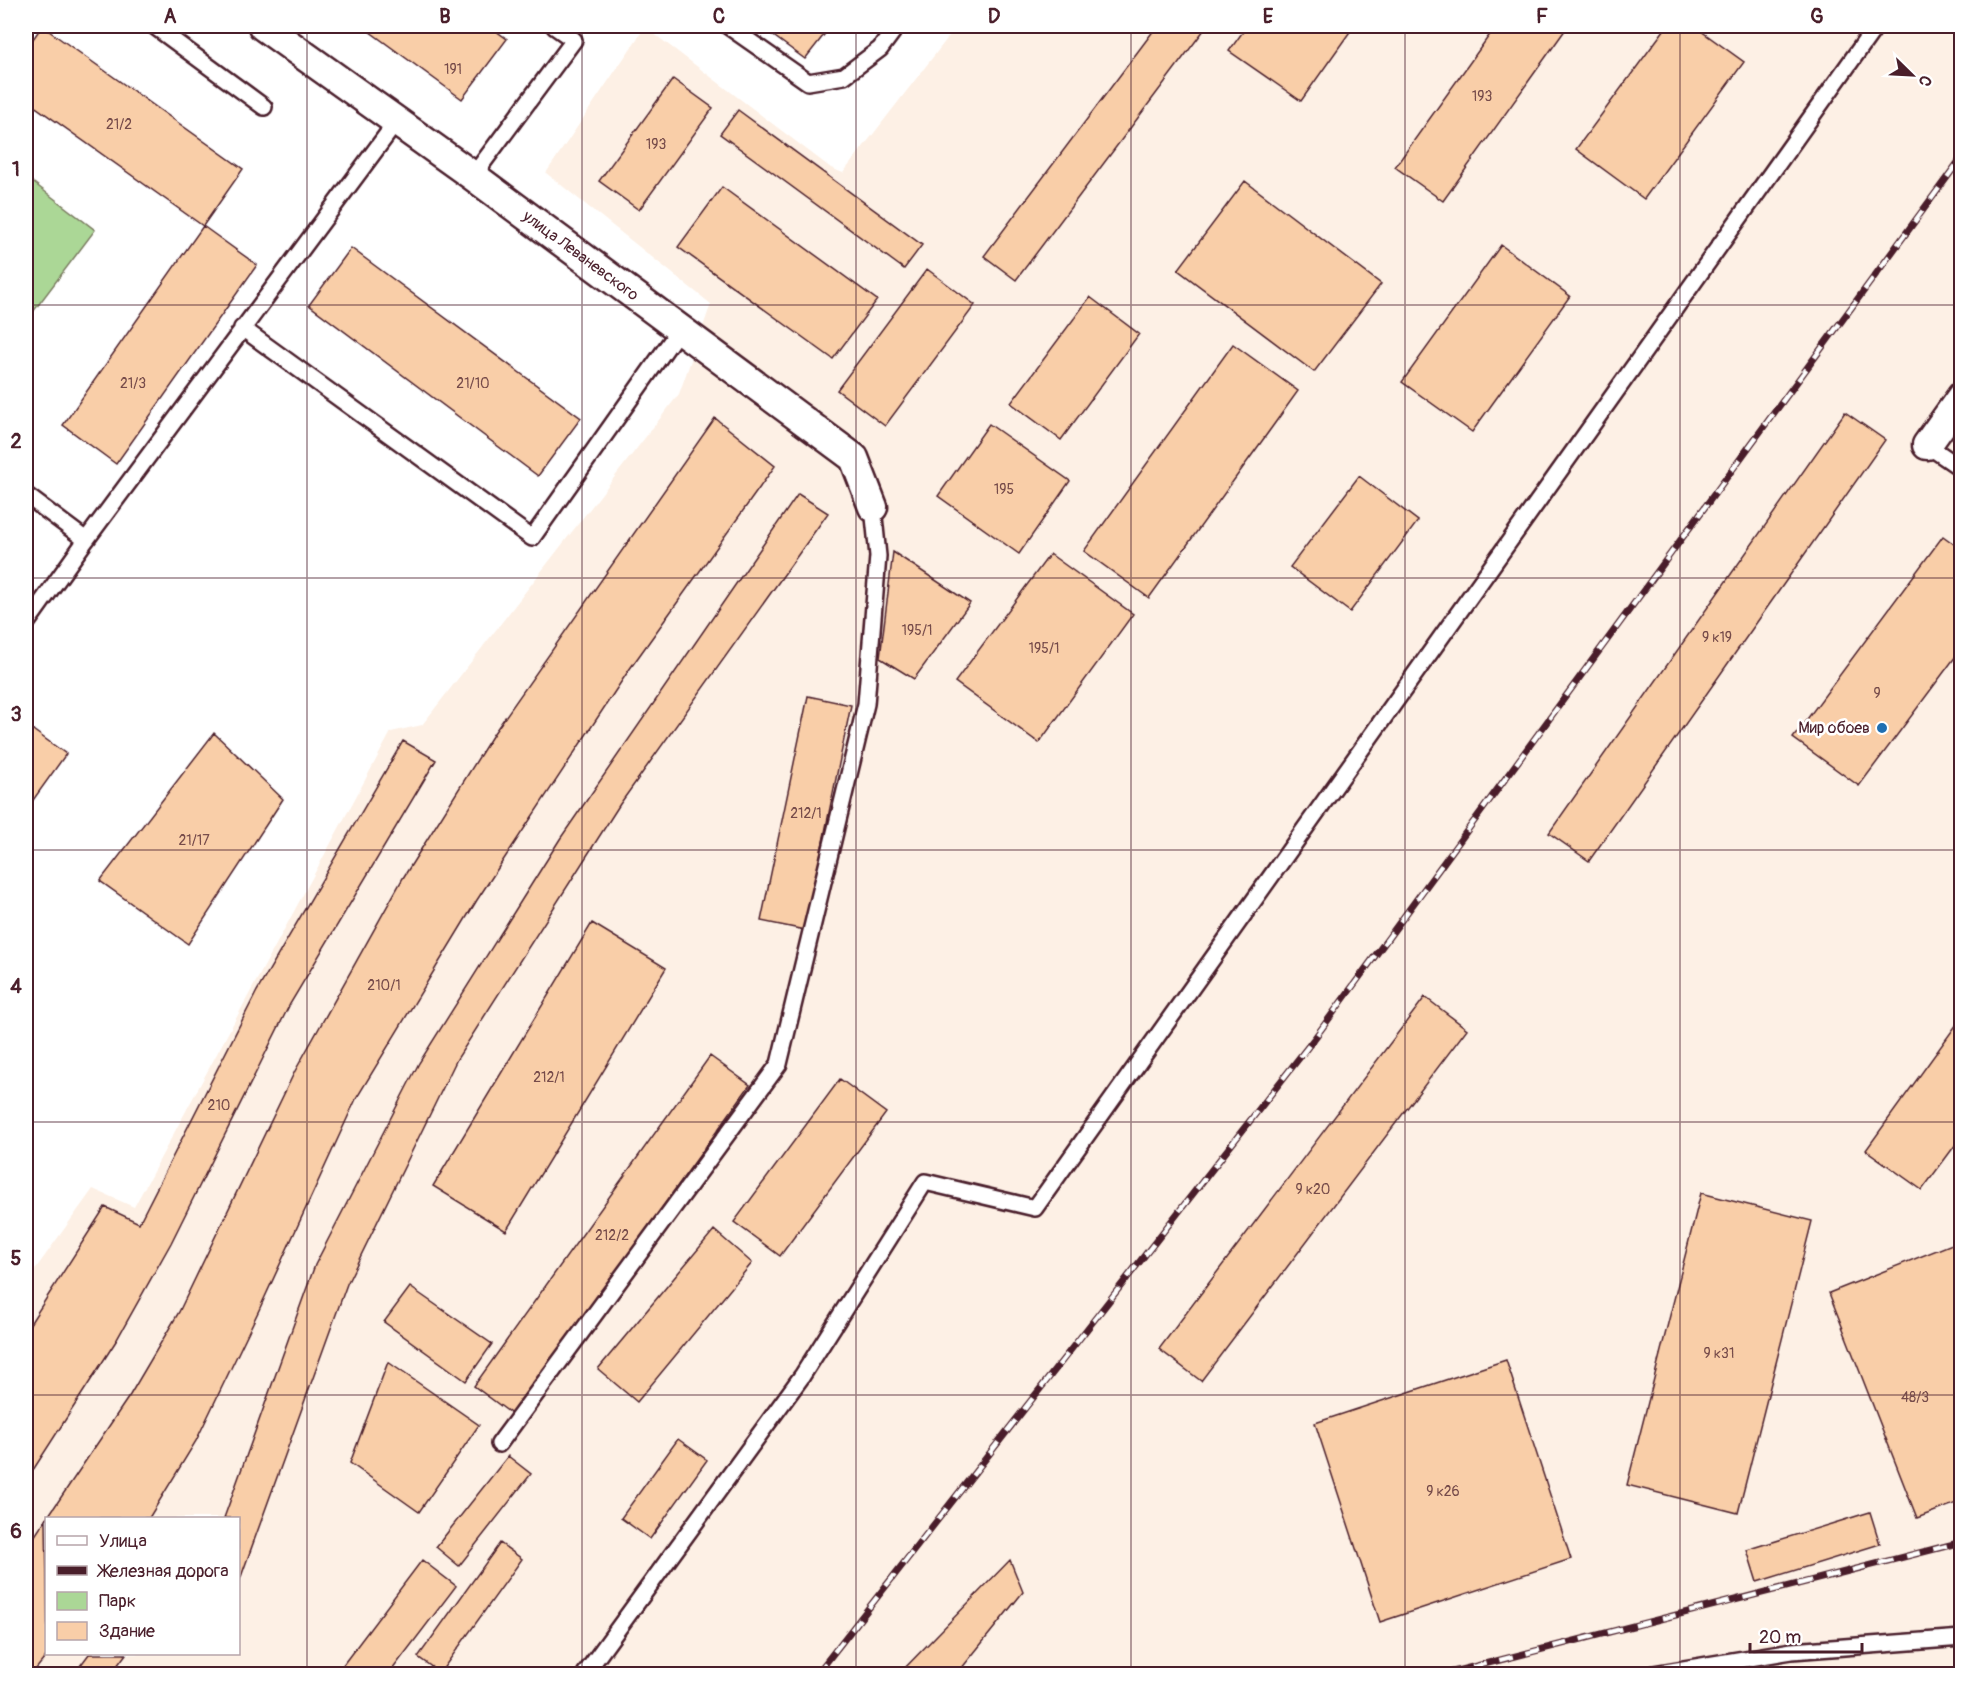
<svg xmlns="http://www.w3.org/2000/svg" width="1987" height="1700" font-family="Pangolin,sans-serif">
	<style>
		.built { fill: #fdf0e5; fill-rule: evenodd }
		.green { fill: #abd796; stroke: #7a7b60; stroke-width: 1.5 }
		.building { fill: #f9cea8; stroke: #4a1f2b; stroke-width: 1.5 }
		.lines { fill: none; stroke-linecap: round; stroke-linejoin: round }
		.lane-casing { stroke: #4a1f2b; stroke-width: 20 }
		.street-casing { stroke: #4a1f2b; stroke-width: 33 }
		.lane { stroke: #fff; stroke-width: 15 }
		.street { stroke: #fff; stroke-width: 28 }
		.rail-casing { stroke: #4a1f2b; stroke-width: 7 }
		.rail { stroke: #fff; stroke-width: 4.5; stroke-dasharray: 14; stroke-linecap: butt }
		.grid { fill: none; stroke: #4a1f2b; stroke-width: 1.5; stroke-opacity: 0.55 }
		.poi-dot { fill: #1f6fb2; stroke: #fff; stroke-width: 2 }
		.labels { text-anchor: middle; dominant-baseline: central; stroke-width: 5; stroke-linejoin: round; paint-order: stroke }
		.number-label { font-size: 14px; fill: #764b4a }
		.street-label { font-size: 16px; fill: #4a1f2b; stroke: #fff }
		.poi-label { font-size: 16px; fill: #4a1f2b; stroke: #fff; text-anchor: end }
		.neatline { fill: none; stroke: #4a1f2b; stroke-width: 2 }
		.grid-label { font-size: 20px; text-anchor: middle; font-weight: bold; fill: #4a1f2b }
	</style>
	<rect width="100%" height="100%" fill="#fff"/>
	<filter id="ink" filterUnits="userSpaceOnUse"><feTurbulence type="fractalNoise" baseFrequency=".0167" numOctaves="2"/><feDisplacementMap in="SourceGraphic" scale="12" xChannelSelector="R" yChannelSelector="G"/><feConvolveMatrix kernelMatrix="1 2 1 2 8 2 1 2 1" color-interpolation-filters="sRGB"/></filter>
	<g filter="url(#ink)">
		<path class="built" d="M 957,26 L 1961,26 L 1961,1674 L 26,1674 L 26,1282 L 93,1189 L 134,1207 L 391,732 L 422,725 L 679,394 L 711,304 L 546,173 L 645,27 L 831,168 L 843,173 ZM 46,1518 L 238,1518 L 238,1654 L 46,1654 Z"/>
		<path class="green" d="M 26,177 L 95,230 L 33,312 L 26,306 Z"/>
		<path class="building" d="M 42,26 L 243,169 L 203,226 L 26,100 L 26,49 Z
			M 362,26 L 489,26 L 507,39 L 462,99 Z
			M 760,26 L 831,26 L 805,59 Z
			M 1157,26 L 1207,26 L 1016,280 L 984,256 Z
			M 1247,26 L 1354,26 L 1301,101 L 1229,51 Z
			M 1496,26 L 1568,26 L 1443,201 L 1395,167 Z
			M 1667,26 L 1694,26 L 1744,62 L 1644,199 L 1576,149 Z
			M 673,79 L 713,108 L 639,210 L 599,181 Z
			M 738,110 L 922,245 L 904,269 L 720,134 Z
			M 1245,181 L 1381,284 L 1314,372 L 1178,270 Z
			M 722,187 L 877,300 L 833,359 L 678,247 Z
			M 203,226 L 257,265 L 116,464 L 63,425 Z
			M 1501,245 L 1570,296 L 1472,432 L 1402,382 Z
			M 351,248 L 581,418 L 538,476 L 309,305 Z
			M 927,269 L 975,305 L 885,426 L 837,390 Z
			M 1090,297 L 1139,334 L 1061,440 L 1011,403 Z
			M 1233,344 L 1298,391 L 1149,598 L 1084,551 Z
			M 1845,412 L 1885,440 L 1589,861 L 1549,833 Z
			M 715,418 L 775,466 L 629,670 L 477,900 L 356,1099 L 259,1310 L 196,1441 L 149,1518 L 47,1518 L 130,1395 L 179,1312 L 295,1071 L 403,878 L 494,733 Z
			M 989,424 L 1070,481 L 1019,554 L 938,496 Z
			M 1359,476 L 1418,521 L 1350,612 L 1290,567 Z
			M 798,494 L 828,513 L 620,804 L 457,1059 L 347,1284 L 238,1585 L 238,1518 L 224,1518 L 315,1265 L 419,1063 L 560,839 Z
			M 1943,536 L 1962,550 L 1962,648 L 1859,786 L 1793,738 Z
			M 893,552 L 970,603 L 914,679 L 880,658 Z
			M 1050,554 L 1133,614 L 1039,743 L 955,682 Z
			M 808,696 L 851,705 L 805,930 L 761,921 Z
			M 26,725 L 66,754 L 26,810 Z
			M 214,733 L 283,799 L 188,944 L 100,881 Z
			M 403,741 L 436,760 L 290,1004 L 171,1243 L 116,1341 L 26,1481 L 26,1330 L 105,1207 L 139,1223 L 257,991 Z
			M 592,923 L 666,968 L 506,1231 L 433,1186 Z
			M 1425,997 L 1467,1029 L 1201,1381 L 1159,1349 Z
			M 1962,1017 L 1962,1136 L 1922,1190 L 1866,1150 Z
			M 710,1056 L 750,1085 L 513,1415 L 474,1386 Z
			M 840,1079 L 886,1113 L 780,1256 L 734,1222 Z
			M 1701,1193 L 1812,1221 L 1738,1513 L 1627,1485 Z
			M 714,1230 L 752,1263 L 637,1402 L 598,1369 Z
			M 1962,1240 L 1962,1501 L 1917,1518 L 1829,1293 Z
			M 410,1287 L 492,1344 L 466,1381 L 384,1322 Z
			M 1506,1360 L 1571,1559 L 1380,1622 L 1315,1423 Z
			M 388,1362 L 479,1425 L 419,1512 L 350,1463 Z
			M 678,1439 L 707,1460 L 650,1539 L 621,1518 Z
			M 508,1456 L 531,1474 L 459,1566 L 436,1547 Z
			M 1870,1512 L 1880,1544 L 1757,1582 L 1747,1550 Z
			M 46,1519 L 48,1654 L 32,1674 L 26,1674 L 26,1549 Z
			M 500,1543 L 522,1559 L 440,1673 L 418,1657 Z
			M 422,1560 L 456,1586 L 389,1674 L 336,1674 Z
			M 1010,1560 L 1023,1592 L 957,1674 L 899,1674 Z
			M 89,1654 L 126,1654 L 111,1674 L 74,1674 Z"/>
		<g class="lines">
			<g class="lane-casing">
				<path id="lane" d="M 154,26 L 264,107
					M 728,26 L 808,82 L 844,76 L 880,49 L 897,26
					M 473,176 L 574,40 L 554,26
					M 242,328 L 532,538 L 679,330
					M 1927,445 L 1962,469
					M 26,495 L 86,540 L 397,121
					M 26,624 L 86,540
					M 499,1444 L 779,1064 L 866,704 L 878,556 L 873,507
					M 585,1674 L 802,1376 L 925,1182 L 1035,1208 L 1876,26
					M 1653,1674 L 1792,1651 L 1962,1638"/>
			</g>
			<g class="street-casing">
				<g id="street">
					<path id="s1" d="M 263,26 L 473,176 L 854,458 L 873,507"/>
					<path d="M 1927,445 L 1962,396"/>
				</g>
			</g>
			<use href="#lane" class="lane"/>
			<use href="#street" class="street"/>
			<g class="rail-casing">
				<path id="rail" d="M 817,1674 L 1314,1039 L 1962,157
					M 1445,1674 L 1962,1542"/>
			</g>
			<use href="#rail" class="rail"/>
		</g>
	</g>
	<path class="grid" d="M 307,26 L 307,1674M 582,26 L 582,1674M 856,26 L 856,1674M 1131,26 L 1131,1674M 1405,26 L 1405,1674M 1680,26 L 1680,1674M 26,305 L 1962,305M 26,578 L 1962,578M 26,850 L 1962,850M 26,1122 L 1962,1122M 26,1395 L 1962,1395"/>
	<circle class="poi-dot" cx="1882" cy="728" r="6"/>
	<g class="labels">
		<g class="number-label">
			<text x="453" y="69">191</text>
			<text x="1482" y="96">193</text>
			<text x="119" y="124">21/2</text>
			<text x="656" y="144">193</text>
			<text x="133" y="383">21/3</text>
			<text x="473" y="383">21/10</text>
			<text x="1004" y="489">195</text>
			<text x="917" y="630">195/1</text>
			<text x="1717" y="637">9 к19</text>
			<text x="1044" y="648">195/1</text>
			<text x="1877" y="693">9</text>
			<text x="806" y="813">212/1</text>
			<text x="194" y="840">21/17</text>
			<text x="384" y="985">210/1</text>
			<text x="549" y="1077">212/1</text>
			<text x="219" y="1105">210</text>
			<text x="1313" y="1189">9 к20</text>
			<text x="612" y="1235">212/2</text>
			<text x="1719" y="1353">9 к31</text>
			<text x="1915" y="1397">48/3</text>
			<text x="1443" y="1491">9 к26</text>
		</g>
		<g class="street-label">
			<text stroke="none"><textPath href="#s1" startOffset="392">улица Леваневского</textPath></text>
		</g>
		<g class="poi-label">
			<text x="1870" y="728">Мир обоев</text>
		</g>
	</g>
	<rect width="1987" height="1700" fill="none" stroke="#fff" stroke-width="66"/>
	<rect x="45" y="1517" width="195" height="138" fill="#ffffff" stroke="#b7a5aa" stroke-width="1.5"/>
	<rect x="57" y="1536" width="30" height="9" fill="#ffffff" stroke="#b7a5aa" stroke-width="1.5"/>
	<text x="99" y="1547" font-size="18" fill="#4a1f2b">Улица</text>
	<rect x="57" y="1566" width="30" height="9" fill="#4a1f2b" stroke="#b7a5aa" stroke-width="1.5"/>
	<text x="99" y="1577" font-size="18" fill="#4a1f2b">Железная дорога</text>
	<rect x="57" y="1592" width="30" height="18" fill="#abd796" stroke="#b7a5aa" stroke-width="1.5"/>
	<text x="99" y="1607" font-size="18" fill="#4a1f2b">Парк</text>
	<rect x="57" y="1622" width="30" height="18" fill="#f9cea8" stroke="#b7a5aa" stroke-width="1.5"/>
	<text x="99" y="1637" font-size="18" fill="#4a1f2b">Здание</text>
	<g transform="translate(1912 75) rotate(114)" stroke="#ffffff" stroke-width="4.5" paint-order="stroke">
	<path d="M0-4.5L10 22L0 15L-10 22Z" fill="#4a1f2b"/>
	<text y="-9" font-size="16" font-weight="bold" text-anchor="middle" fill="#4a1f2b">С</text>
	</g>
	<path d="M1750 1643v9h112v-9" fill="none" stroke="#4a1f2b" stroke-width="3"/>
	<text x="1759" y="1643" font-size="18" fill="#4a1f2b" stroke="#ffffff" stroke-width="4.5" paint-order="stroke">20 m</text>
	<rect x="33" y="33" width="1921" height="1634" class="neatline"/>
	<g class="grid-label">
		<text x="170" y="23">A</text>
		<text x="445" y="23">B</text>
		<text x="719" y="23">C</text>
		<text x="994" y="23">D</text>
		<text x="1268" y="23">E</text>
		<text x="1542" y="23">F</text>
		<text x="1817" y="23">G</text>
		<text x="16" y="176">1</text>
		<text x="16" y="448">2</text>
		<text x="16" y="721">3</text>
		<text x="16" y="993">4</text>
		<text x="16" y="1265">5</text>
		<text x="16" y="1538">6</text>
	</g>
</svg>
